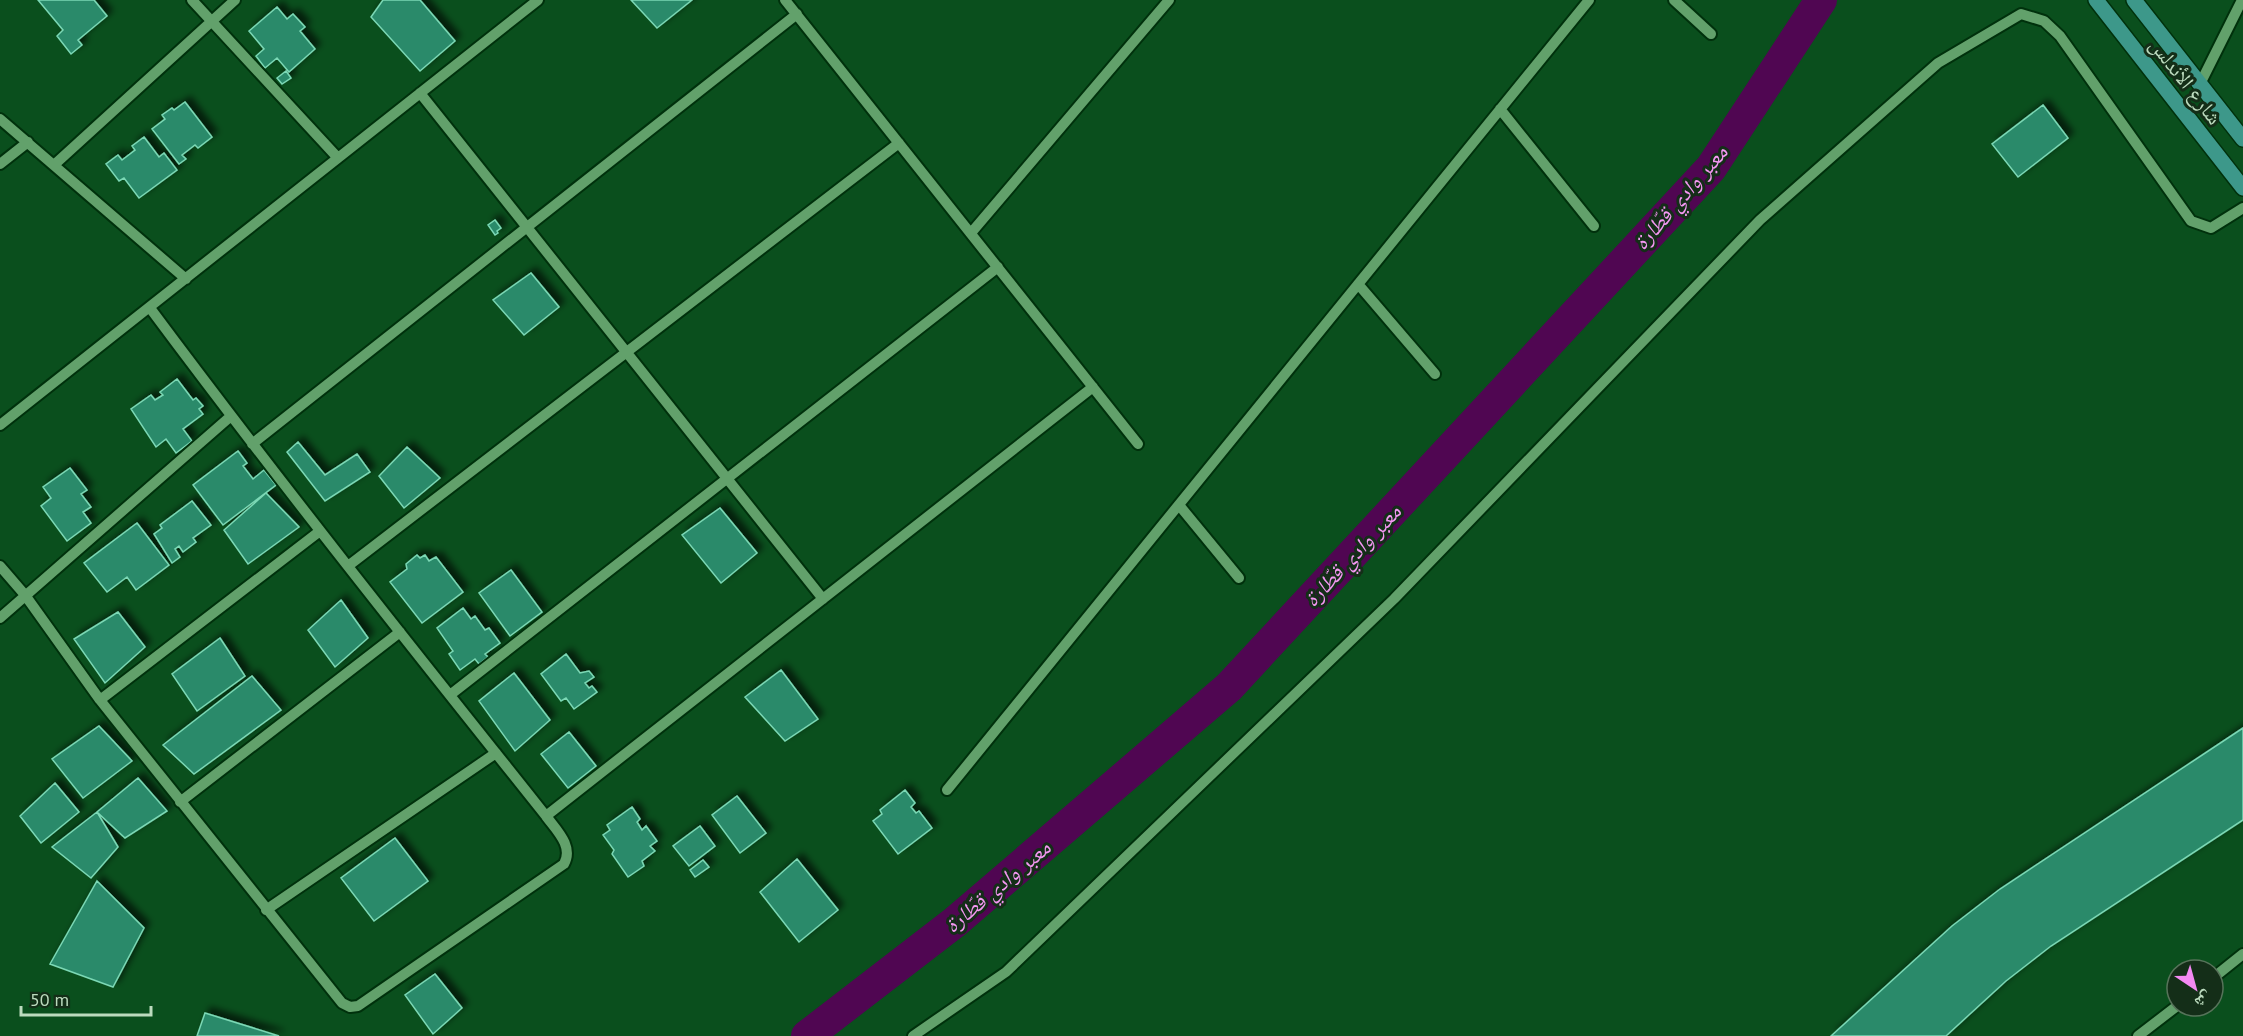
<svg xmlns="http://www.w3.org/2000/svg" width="2243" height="1036" font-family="'PT Sans','Noto Naskh Arabic',sans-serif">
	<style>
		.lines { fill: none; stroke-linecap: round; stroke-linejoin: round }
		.river { stroke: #500652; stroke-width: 32 }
		.building { fill: #2a8a6b; stroke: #7bd8b5; stroke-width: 1.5; filter: url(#shadow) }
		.minor-casing { stroke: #00310c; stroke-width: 14 }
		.major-casing { stroke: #00310c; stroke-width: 18 }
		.minor { stroke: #62a16b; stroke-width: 10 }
		.major { stroke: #3d988a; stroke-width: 15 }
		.labels { text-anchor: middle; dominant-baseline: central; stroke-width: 6; stroke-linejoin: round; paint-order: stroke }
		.street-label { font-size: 21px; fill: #bcdbbe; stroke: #142e18 }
		.water-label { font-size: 22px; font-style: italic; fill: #f497f2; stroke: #142e18 }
	</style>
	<defs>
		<filter id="shadow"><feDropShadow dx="5.5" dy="-5.5" stdDeviation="3" flood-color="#0009"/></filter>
	</defs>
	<rect width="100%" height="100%" fill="#0a4f1d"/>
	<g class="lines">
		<path class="river" d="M 807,1036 L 955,922 L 1229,687 L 1711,168 L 1821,0"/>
	</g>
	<path class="building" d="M 38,0 L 94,0 L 107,16 L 78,40 L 82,45 L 71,54 L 57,36 L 63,30 Z
		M 383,0 L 420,0 L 455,41 L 420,71 L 371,17 Z
		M 631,0 L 692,0 L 657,28 Z
		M 277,7 L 287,19 L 293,14 L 305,27 L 300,31 L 315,49 L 289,72 L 277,58 L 265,68 L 256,56 L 264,49 L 249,31 Z
		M 286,71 L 291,78 L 282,84 L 277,78 Z
		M 185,102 L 212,137 L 198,148 L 195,145 L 182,155 L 186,159 L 179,164 L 152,129 L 165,119 L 162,115 L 172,108 L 174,110 Z
		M 2043,105 L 2068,138 L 2018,177 L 1992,144 Z
		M 144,137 L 159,157 L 164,153 L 177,170 L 139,198 L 124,178 L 119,181 L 106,164 L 118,155 L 122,160 L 135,150 L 132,146 Z
		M 495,220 L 501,228 L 497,231 L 498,233 L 495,235 L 488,225 Z
		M 531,273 L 559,307 L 524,335 L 493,300 Z
		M 177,379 L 193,400 L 196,398 L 203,406 L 199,409 L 203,414 L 183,429 L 192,441 L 176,453 L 166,439 L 156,447 L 131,409 L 151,395 L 155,400 L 163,395 L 160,392 Z
		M 298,442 L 325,475 L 357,454 L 370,472 L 325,501 L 287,452 Z
		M 407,447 L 440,478 L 404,508 L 379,476 Z
		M 238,451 L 247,463 L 243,466 L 253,479 L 264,470 L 276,485 L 223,525 L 193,485 Z
		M 70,468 L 87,490 L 81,494 L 91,507 L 83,512 L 91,523 L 67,541 L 41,506 L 51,498 L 43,487 Z
		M 266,493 L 299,527 L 248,564 L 224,530 Z
		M 192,501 L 211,525 L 193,538 L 196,542 L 183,552 L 179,546 L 175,549 L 180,557 L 172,563 L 154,534 L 162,528 L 160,525 Z
		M 720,508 L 757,553 L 721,583 L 682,535 Z
		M 137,523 L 169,565 L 136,590 L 127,577 L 107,592 L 84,563 Z
		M 417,555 L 420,558 L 425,555 L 429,561 L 436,557 L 463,592 L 422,623 L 390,582 L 407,569 L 406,564 Z
		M 511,570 L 542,612 L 510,636 L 479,593 Z
		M 341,600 L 368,638 L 335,667 L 308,630 Z
		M 463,608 L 471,619 L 475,616 L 485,630 L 489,628 L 500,643 L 485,654 L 488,657 L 479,664 L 475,659 L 460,670 L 449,654 L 453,651 L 437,628 Z
		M 118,612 L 145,647 L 105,683 L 74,639 Z
		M 220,638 L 245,676 L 197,711 L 172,674 Z
		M 566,654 L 580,673 L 589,671 L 594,677 L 585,683 L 589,688 L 592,686 L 597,692 L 574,709 L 566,698 L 561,701 L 541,674 Z
		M 781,670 L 818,719 L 785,741 L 745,697 Z
		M 514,673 L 550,720 L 515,751 L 479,701 Z
		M 252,676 L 281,710 L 194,774 L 163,745 Z
		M 99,726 L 132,761 L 83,798 L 52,759 Z
		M 2243,728 L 2243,820 L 2051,946 L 2006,981 L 1946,1036 L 1831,1036 L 1952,926 L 2000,889 Z
		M 569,732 L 596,766 L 568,788 L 541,754 Z
		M 138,778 L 167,811 L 125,838 L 97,812 Z
		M 55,783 L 79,812 L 41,843 L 20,816 Z
		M 905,790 L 915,803 L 911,807 L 916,813 L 919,811 L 932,828 L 898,854 L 873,821 L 882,814 L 880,810 Z
		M 737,796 L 766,833 L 740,853 L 712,815 Z
		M 632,807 L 640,819 L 637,822 L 642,830 L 646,826 L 657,841 L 650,846 L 655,851 L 642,861 L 644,866 L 628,877 L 612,854 L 614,850 L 603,835 L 610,830 L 607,825 Z
		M 97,812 L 118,847 L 91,878 L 52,847 Z
		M 700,826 L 715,846 L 689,866 L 673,846 Z
		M 395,838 L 428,881 L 374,921 L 341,878 Z
		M 797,859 L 838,910 L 799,942 L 760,892 Z
		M 703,860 L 709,867 L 695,877 L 690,870 Z
		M 97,881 L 144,928 L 113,987 L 50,964 Z
		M 435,974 L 462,1008 L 433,1034 L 405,995 Z
		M 205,1013 L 279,1036 L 197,1036 Z"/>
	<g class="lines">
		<g class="minor-casing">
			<path id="minor" d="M 192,0 L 338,158
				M 785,0 L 1138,444
				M 1674,0 L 1711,34
				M 2200,84 L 2242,0
				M 420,93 L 823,599
				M 1500,109 L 1594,226
				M 0,119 L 186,279
				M 0,164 L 28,142
				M 54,165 L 235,0
				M 971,233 L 1169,0
				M 1358,284 L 1435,374
				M 0,425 L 538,0
				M 252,444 L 797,14
				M 1179,505 L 1239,578
				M 0,566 L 25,595 L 100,700 L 342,1003 L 350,1007 L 358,1006 L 564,864 C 574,846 556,830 546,816 C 412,648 278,480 150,308
				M 348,566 L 899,143
				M 0,618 L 231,416
				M 450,695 L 998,267
				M 100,700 L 320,531
				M 947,790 L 1589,0
				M 180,802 L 400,632
				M 546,816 L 1093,387
				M 266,910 L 496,753
				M 2213,978 L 2243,954
				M 913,1036 L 1006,972 L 1394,599 L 1760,220 L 1938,63 L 2021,14 L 2044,21 L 2060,36 L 2191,221 L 2211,228 L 2243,208
				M 2138,1036 L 2177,1006"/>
		</g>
		<g class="major-casing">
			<path id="major" d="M 2096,0 L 2243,188
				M 2134,0 L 2243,139"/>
		</g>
		<use href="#minor" class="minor"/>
		<use href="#major" class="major"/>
	</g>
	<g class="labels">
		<g class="street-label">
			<text transform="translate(2186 81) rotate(52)">شارع الأندلس</text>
		</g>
		<g class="water-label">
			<text transform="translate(1680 197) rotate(-49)">معبر وادي قطّارة</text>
			<text transform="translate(1352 555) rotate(-47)">معبر وادي قطّارة</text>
			<text transform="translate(997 886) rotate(-40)">معبر وادي قطّارة</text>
		</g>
	</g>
	<g transform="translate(2195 988) rotate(144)"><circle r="28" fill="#142e18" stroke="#57735a" stroke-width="1.5"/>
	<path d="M0-4.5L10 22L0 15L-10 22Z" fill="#f38af2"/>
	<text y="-9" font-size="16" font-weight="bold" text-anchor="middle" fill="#bcdbbe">ش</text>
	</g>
	<path d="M21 1006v9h130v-9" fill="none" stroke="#bcdbbe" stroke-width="3"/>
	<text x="30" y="1006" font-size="18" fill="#bcdbbe" stroke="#142e18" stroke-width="4.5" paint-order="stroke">50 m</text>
</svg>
